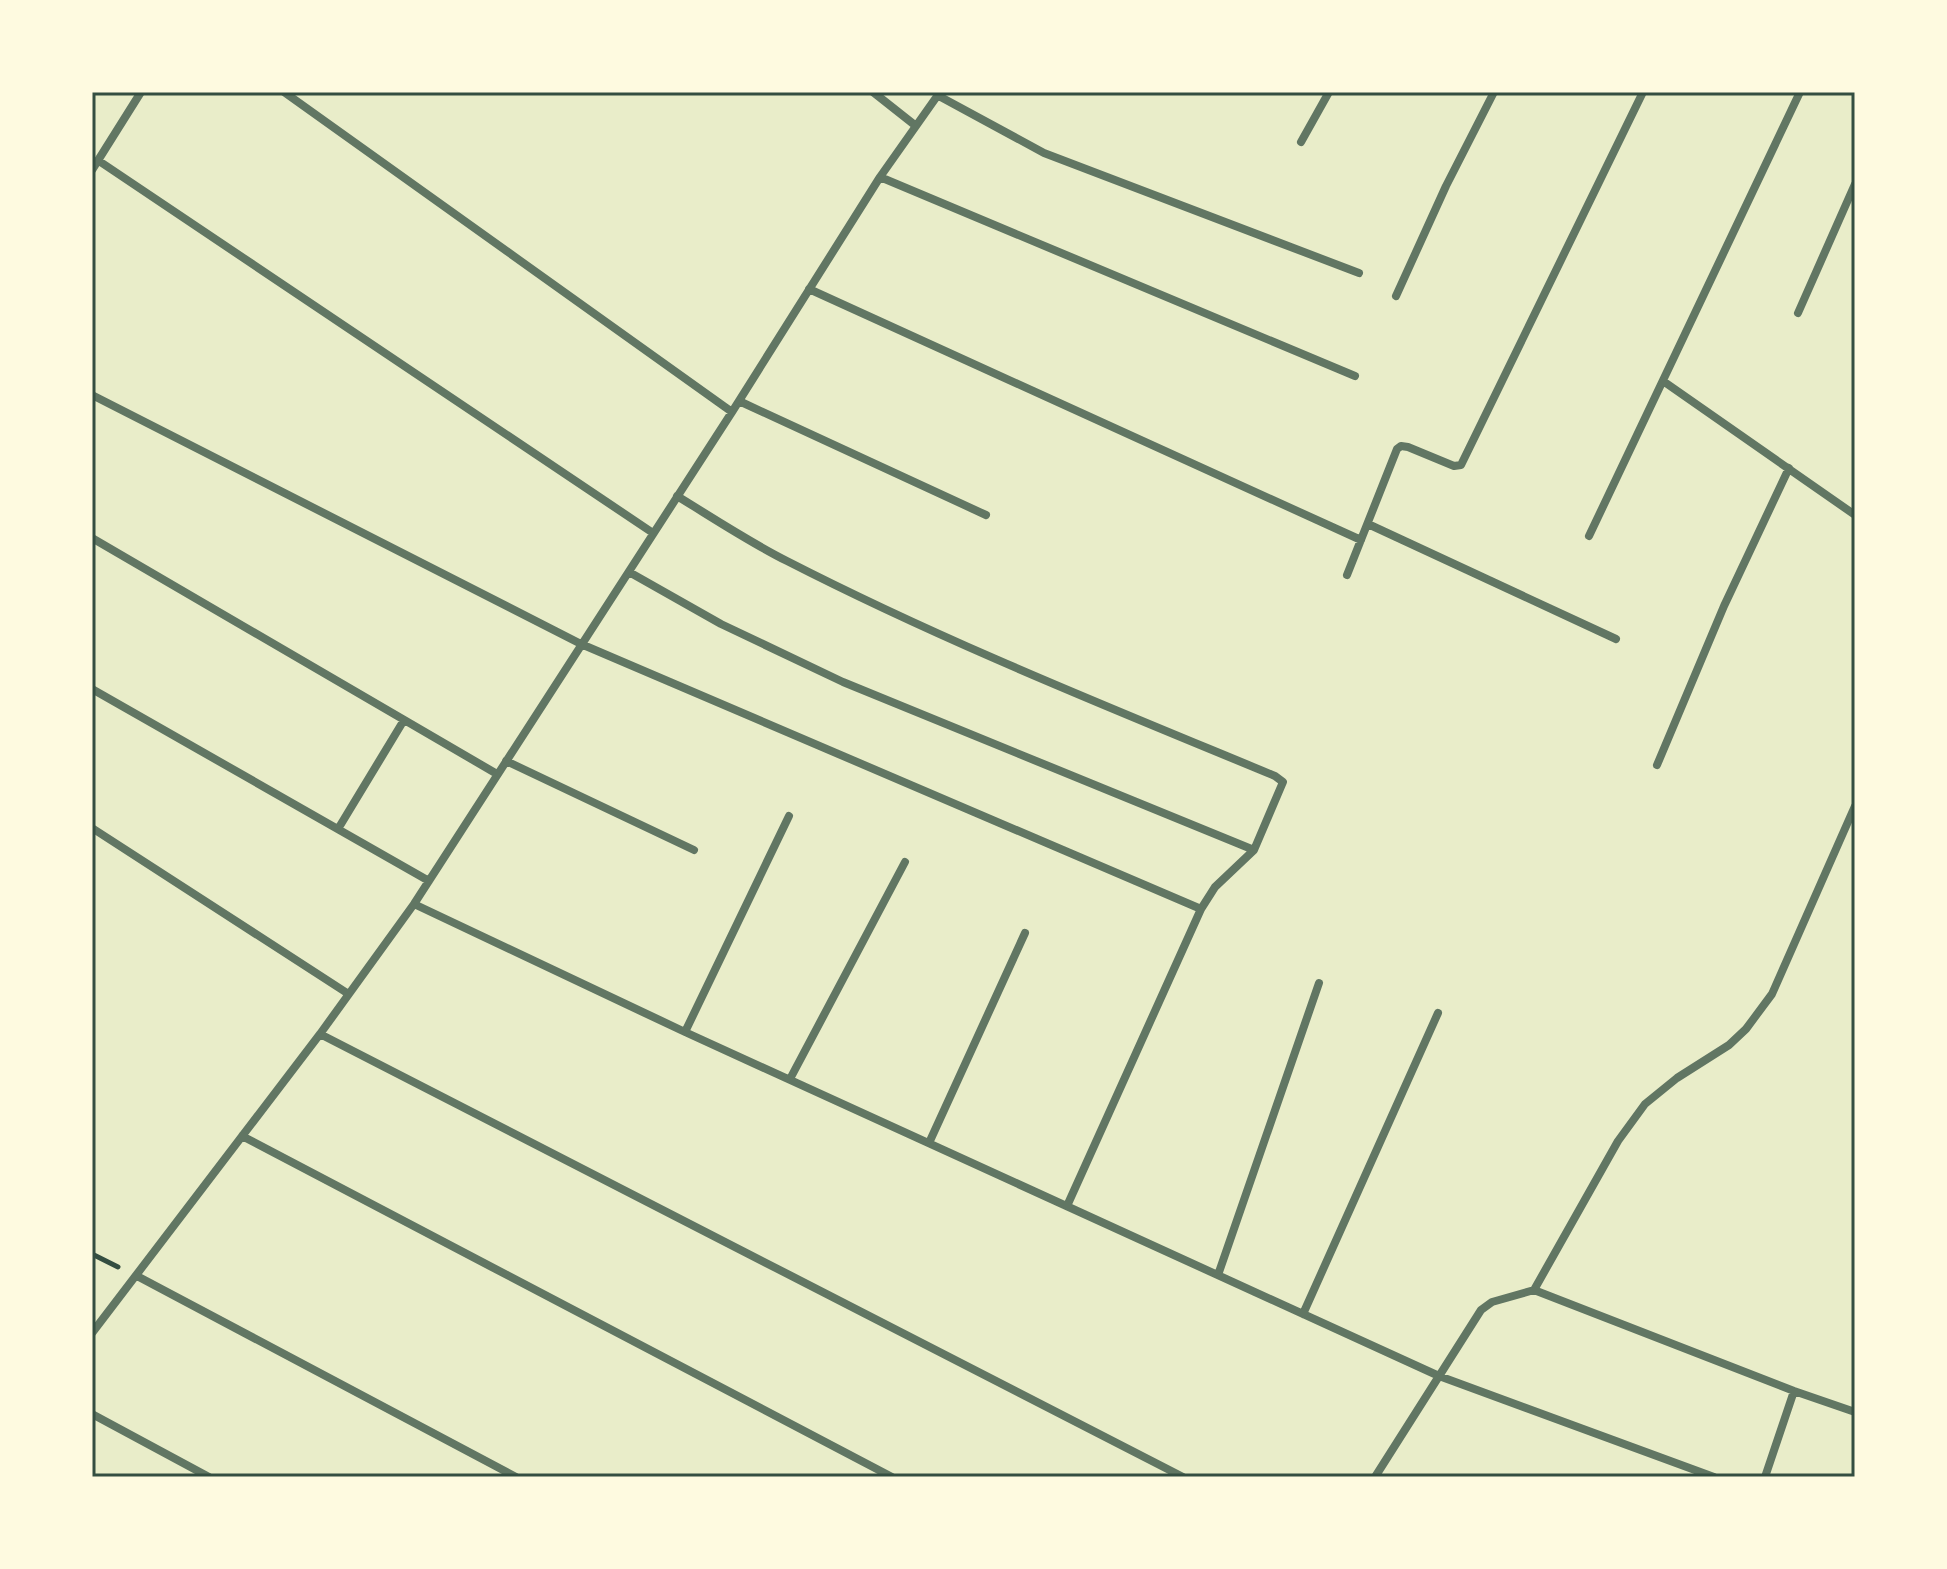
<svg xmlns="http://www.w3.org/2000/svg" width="1947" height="1569" font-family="'Fira Sans',sans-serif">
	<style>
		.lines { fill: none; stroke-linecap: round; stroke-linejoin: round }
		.path { stroke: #344e41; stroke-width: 5 }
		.minor { stroke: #617663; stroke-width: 8 }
		.neatline { fill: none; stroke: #344e41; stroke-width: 3 }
	</style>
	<rect width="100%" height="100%" fill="#e9edc9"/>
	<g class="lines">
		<path class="path" d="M 92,1254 L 118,1267"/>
		<path class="minor" d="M 284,92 L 732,412
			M 873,92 L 916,126
			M 937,95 L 1044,153 L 1359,273
			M 1301,142 L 1329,92
			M 99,161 L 653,533
			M 92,170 L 141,92
			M 880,177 L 1355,376
			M 809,289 L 1361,540
			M 1396,296 L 1446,186 L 1494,92
			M 1798,313 L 1855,184
			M 1663,381 L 1855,515
			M 92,395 L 581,644 L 1201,909
			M 739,401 L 986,515
			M 677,496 C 713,518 749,542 787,561 C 945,642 1111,708 1275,776 L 1283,782 L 1254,850 L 1215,887 L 1201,909 L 1067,1206
			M 1368,524 L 1616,639
			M 1589,536 L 1800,92
			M 92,538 L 497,774
			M 629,572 L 721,624 L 843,682 L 1254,850
			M 1347,575 L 1397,449 L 1401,446 L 1408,447 L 1454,466 L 1461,465 L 1643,92
			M 92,689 L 429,881
			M 506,761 L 694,850
			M 1657,765 L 1724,606 L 1789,468
			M 92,828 L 347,993
			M 338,829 L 404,720
			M 414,904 L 685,1032 L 1439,1376 L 1714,1477
			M 685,1032 L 789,816
			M 320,1034 L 1183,1477
			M 790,1079 L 905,862
			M 242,1136 L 892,1477
			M 929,1143 L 1025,933
			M 1218,1275 L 1319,983
			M 137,1276 L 516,1477
			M 1534,1290 L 1794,1391 L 1855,1412
			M 1303,1314 L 1438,1013
			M 92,1333 L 320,1034 L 414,904 L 732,412 L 880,177 L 940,92
			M 92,1414 L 209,1477
			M 1375,1477 L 1481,1310 L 1492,1302 L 1534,1290 L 1618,1141 L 1645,1104 L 1677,1078 L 1729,1045 L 1746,1029 L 1772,994 L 1855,806
			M 1765,1477 L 1794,1391"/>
	</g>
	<rect width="1947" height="1569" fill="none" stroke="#fefae0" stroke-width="188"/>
	<rect x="94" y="94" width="1759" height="1381" class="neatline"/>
</svg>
